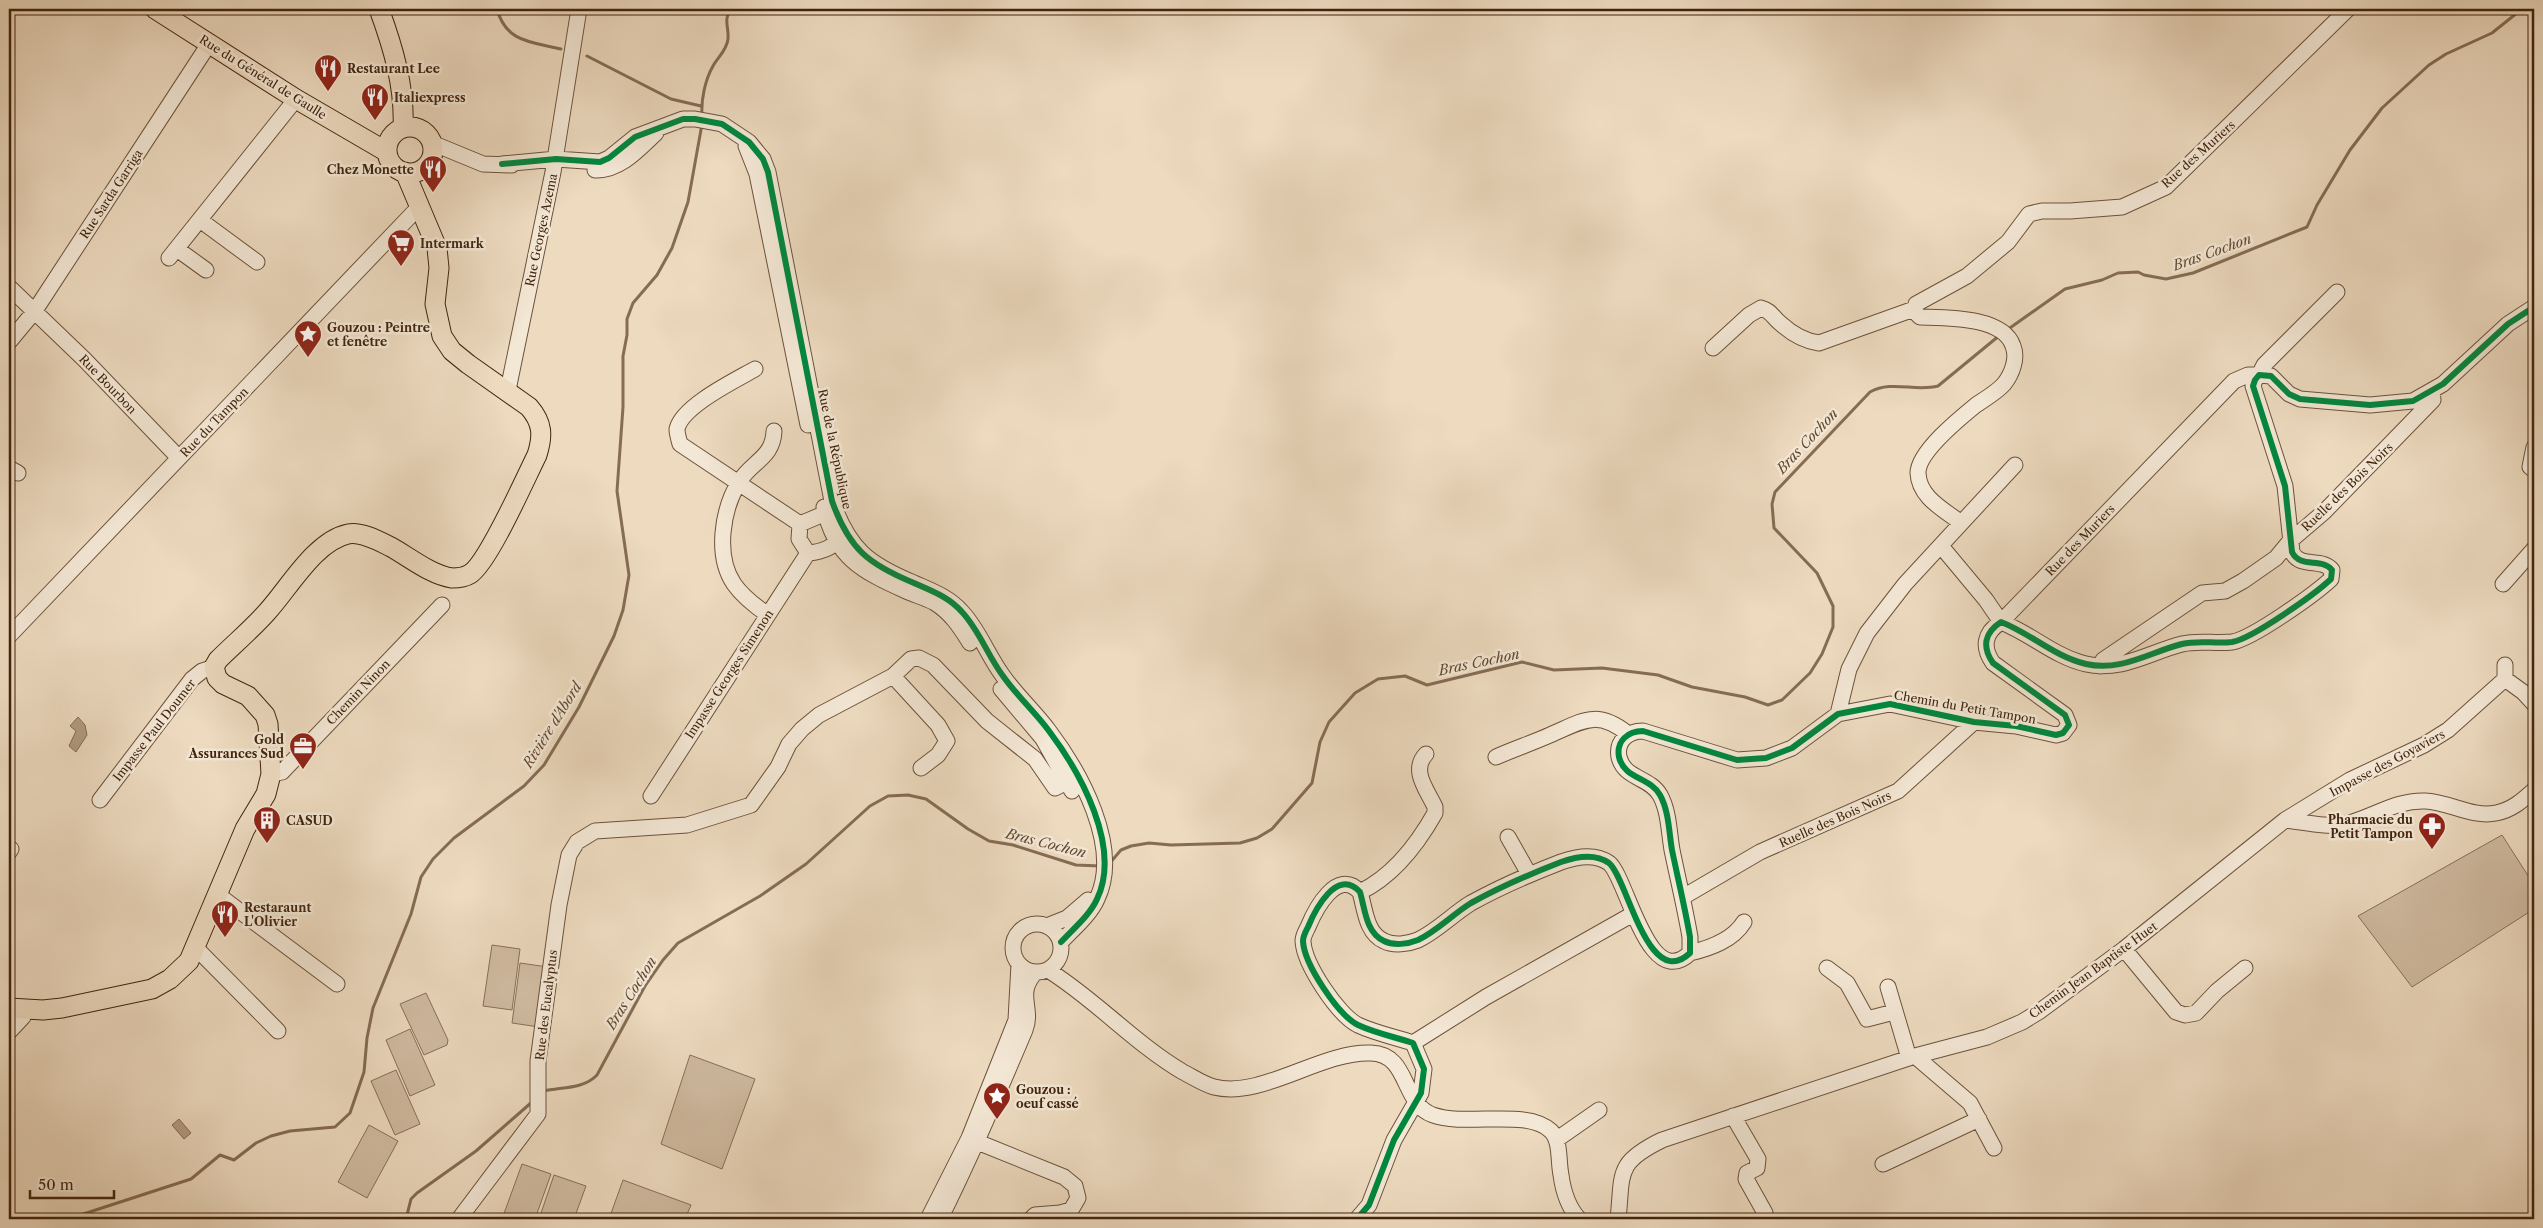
<svg xmlns="http://www.w3.org/2000/svg" width="2543" height="1228" font-family="'Libre Caslon Text',serif">
	<style>
		.green { fill: #d0bba1; stroke: #887057 }
		.water { fill: #b39c82; stroke: #856c53 }
		.lines { fill: none; stroke-linecap: round; stroke-linejoin: round }
		.stream { stroke: #856c53; stroke-width: 3 }
		.minor-casing { stroke: #6c523a; stroke-width: 17 }
		.major-casing { stroke: #41240d; stroke-width: 21 }
		.minor { stroke: #f3e7d5; stroke-width: 15 }
		.major { stroke: #eddabf; stroke-width: 19 }
		.cycleway-casing { stroke: #f3e7d5; stroke-width: 9 }
		.cycleway { stroke: #00873e; stroke-width: 6 }
		.labels { text-anchor: middle; dominant-baseline: central; stroke-width: 5; stroke-linejoin: round; paint-order: stroke }
		.poi-label { font-size: 12px; font-weight: bold; fill: #41240d; stroke: #f3e7d5; text-anchor: start }
		.street-label { font-size: 12px; fill: #41240d; stroke: #f3e7d5 }
		.water-label { font-size: 14px; font-style: italic; fill: #634830; stroke: #f3e7d5 }
	</style>
	<rect width="100%" height="100%" fill="#eddabf"/>
	<filter id="stains"><feTurbulence type="fractalNoise" baseFrequency=".004" numOctaves="4"/><feColorMatrix values="0 0 0 0 .2 0 0 0 0 .09 0 0 0 0 .02 0 0 0 .5 -.17"/></filter>
	<radialGradient id="worn" r=".72"><stop offset=".6" stop-color="#630" stop-opacity="0"/><stop offset="1" stop-color="#630" stop-opacity=".3"/></radialGradient>
	<path class="green" d="M 2502,835 L 2534,885 L 2534,909 L 2412,987 L 2358,916 Z
		M 492,945 L 520,949 L 512,1010 L 483,1006 Z
		M 520,963 L 548,967 L 539,1027 L 512,1023 Z
		M 426,993 L 448,1040 L 447,1045 L 424,1055 L 400,1004 Z
		M 410,1029 L 435,1085 L 410,1096 L 386,1040 Z
		M 690,1055 L 755,1079 L 722,1169 L 661,1144 Z
		M 396,1070 L 420,1124 L 395,1135 L 371,1081 Z
		M 369,1125 L 398,1141 L 367,1198 L 338,1182 Z
		M 522,1164 L 551,1174 L 535,1219 L 502,1219 Z
		M 554,1175 L 586,1186 L 574,1219 L 539,1219 Z
		M 623,1180 L 691,1205 L 685,1219 L 609,1219 Z"/>
	<path class="water" d="M 78,717 L 85,725 L 87,735 L 76,752 L 69,746 L 76,731 L 70,726 Z
		M 179,1119 L 191,1133 L 184,1139 L 172,1125 Z"/>
	<g class="lines">
		<path class="stream" d="M 497,9 C 506,43 533,42 561,49
			M 587,56 L 671,99 L 701,106
			M 702,115 C 701,100 705,80 713,66 C 718,57 727,50 728,39 C 729,27 723,19 731,9
			M 2007,330 L 2065,289 L 2102,280 L 2118,273 L 2138,272 L 2144,275 L 2166,279 L 2193,273 L 2307,227 L 2317,205 L 2350,150 L 2382,108 L 2429,65 L 2446,54 L 2492,33 L 2522,9
			M 1109,864 L 1121,850 L 1131,846 L 1149,843 L 1171,845 L 1240,843 L 1257,838 L 1272,829 L 1312,783 L 1320,742 L 1329,722 L 1355,693 L 1378,679 L 1405,676 L 1427,685 L 1522,662 L 1554,670 L 1602,668 L 1658,675 L 1692,687 L 1745,697 L 1768,705 L 1782,700 L 1810,673 L 1822,654 L 1833,627 L 1833,606 L 1817,573 L 1774,528 L 1772,504 L 1775,492 L 1870,392 C 1892,380 1915,392 1938,386 L 2000,335
			M 544,1091 C 562,1087 584,1089 597,1075 L 645,986 L 663,960 L 678,943 L 760,896 L 806,864 L 870,806 L 888,796 L 908,795 L 926,799 L 968,829 L 989,841 L 1013,845 L 1076,865 L 1100,866
			M 68,1219 L 191,1179 L 220,1155 L 234,1160 L 256,1143 L 271,1136 L 290,1131 L 335,1127 L 350,1113 L 364,1072 L 367,1038 L 373,1008 L 411,914 L 421,877 L 433,859 L 454,838 L 524,786 L 544,765 L 579,707 L 614,636 L 623,610 L 629,575 L 617,491 L 623,407 L 623,356 L 627,335 L 627,319 L 633,303 L 657,275 L 672,248 L 688,202 L 702,124
			M 406,1219 L 411,1199 L 417,1193 L 476,1151 L 532,1102"/>
		<g class="minor-casing">
			<path id="minor" d="M 432,143 L 483,164 L 512,165
				M 746,146 L 757,174 L 808,425
				M 502,164 L 556,159 L 600,162 L 609,158 L 635,137 L 683,119 L 695,119 L 722,124 L 749,142 L 763,159 L 768,172 L 832,501 C 849,549 868,564 914,583 C 932,591 949,597 962,612 C 979,630 988,656 1003,676 C 1017,696 1035,712 1049,731 C 1080,772 1122,847 1097,899 C 1090,915 1073,929 1061,942
				M 595,170 C 620,171 639,149 656,133
				M 200,220 L 257,262
				M 177,249 L 206,270
				M 169,258 L 296,99
				M 9,287 L 85,360 L 179,458
				M 9,342 L 34,312 L 209,44
				M 1713,348 L 1749,315 L 1761,308 C 1770,310 1773,317 1780,323 C 1791,333 1804,341 1819,343 L 1914,309
				M 755,369 C 736,380 682,406 677,429 C 677,434 679,440 680,444 L 800,524
				M 506,390 L 509,385 L 553,172 L 579,9
				M 2534,447 L 2530,467 L 2534,470
				M 9,468 L 18,473
				M 824,507 C 835,558 862,571 906,591 C 915,595 926,598 935,603 C 951,613 960,627 970,643
				M 1961,523 C 1945,510 1919,498 1918,473 C 1918,452 1960,418 1976,405 C 1985,399 1997,392 2004,384 C 2012,374 2018,358 2013,346 C 2003,316 1945,318 1920,317 L 1915,312 L 1916,304 L 1967,276 L 2008,242 L 2029,214 L 2042,211 L 2070,211 L 2122,207 L 2166,187 L 2348,9
				M 1941,546 L 1986,600 L 2001,622 L 2234,381 L 2248,375 L 2259,375 L 2264,365 L 2337,292
				M 808,553 L 799,539 L 800,524 L 826,513 L 834,515
				M 808,553 C 822,552 835,547 842,535
				M 2503,584 L 2534,549
				M 768,615 C 755,606 743,597 734,584 C 715,556 722,510 739,482 C 752,461 773,458 774,431
				M 9,636 L 415,211 L 420,208
				M 2100,666 L 2103,660 L 2202,593 L 2225,591 L 2243,581 L 2276,558 L 2290,541 L 2324,512 L 2433,400 L 2432,392
				M 893,676 L 938,725 L 947,741 L 938,755 L 921,768
				M 2505,679 L 2523,692 L 2534,704
				M 1001,689 L 1043,739 L 1072,791
				M 1838,714 L 1849,669 L 1867,633 L 1905,584 L 2015,465
				M 1496,757 C 1514,749 1532,743 1550,735 C 1581,722 1596,708 1628,734
				M 271,774 L 282,772 L 442,605
				M 651,796 L 808,553
				M 100,800 L 192,679 L 202,671 L 214,667
				M 2285,820 C 2304,822 2327,828 2346,824 C 2374,817 2395,800 2425,801 C 2450,802 2472,818 2496,813 C 2512,810 2523,800 2534,790
				M 1508,837 L 1529,874
				M 9,852 L 11,849
				M 1360,892 C 1393,876 1417,845 1435,813 L 1435,807 C 1428,791 1410,771 1426,754
				M 217,894 L 337,984
				M 1683,897 L 1760,852 L 1898,791 L 1974,722
				M1013 948a24 24 0 1 1 48 0a24 24 0 1 1-48 0Z
				M 1047,926 L 1067,918 L 1088,900
				M 196,948 L 278,1031
				M 2124,949 L 2176,1012 L 2185,1015 L 2196,1013 L 2217,991 L 2245,968
				M 1690,953 C 1711,948 1733,940 1744,922
				M 1827,968 L 1847,983 L 1867,1019 L 1894,1012
				M 1048,970 C 1096,1000 1134,1043 1183,1072 C 1193,1077 1203,1084 1214,1087 C 1262,1099 1321,1051 1371,1053 C 1410,1054 1401,1104 1433,1115 C 1467,1127 1527,1108 1551,1131 C 1561,1141 1558,1161 1561,1175 C 1563,1190 1568,1207 1579,1219
				M 1888,987 L 1909,1058
				M 9,1032 L 23,1017 L 25,1010
				M 1413,1043 L 1486,997 L 1633,914
				M 1915,1056 L 1970,1103 L 1994,1148
				M 1733,1116 L 1758,1159 L 1757,1168 L 1747,1173 L 1746,1179 L 1765,1213
				M 970,1139 L 1064,1177 L 1075,1186 L 1078,1198 L 1071,1210 L 1060,1213 L 1035,1215 L 1031,1219
				M 1556,1140 L 1599,1110
				M 1883,1164 L 1979,1119
				M 459,1219 L 538,1114 L 538,1061 L 559,905 L 569,855 L 577,842 L 595,831 L 687,825 L 751,805 L 778,767 L 789,744 L 802,729 L 819,715 L 893,676 L 911,659 L 919,658 L 933,665 L 987,721 L 1035,759 L 1055,788 L 1077,777
				M 928,1219 L 969,1138 L 1016,1020 L 1019,964
				M 940,1219 C 971,1157 998,1094 1025,1030 C 1034,1008 1015,994 1036,972
				M 1357,1219 L 1369,1205 L 1394,1140 L 1421,1093 L 1424,1069 L 1413,1043 C 1395,1037 1375,1033 1358,1025 C 1338,1015 1304,964 1303,941 C 1303,936 1306,931 1308,927 C 1315,910 1337,867 1360,892 C 1365,909 1366,933 1384,941 C 1394,946 1408,944 1418,940 C 1437,931 1453,914 1471,903 C 1500,887 1530,874 1561,862 C 1575,857 1595,853 1609,863 C 1627,877 1648,993 1690,953 L 1690,937 C 1685,908 1678,879 1672,850 C 1669,833 1669,811 1660,795 C 1650,777 1624,779 1619,757 C 1616,741 1628,731 1643,731 L 1737,760 L 1766,758 L 1792,748 L 1838,714 L 1890,704 L 1974,722 L 2016,726 L 2056,735 L 2063,733 L 2069,725 L 2065,715 L 1993,663 C 1982,647 1984,633 2001,622 C 2030,633 2055,657 2086,664 C 2121,672 2150,652 2182,644 C 2198,640 2216,644 2232,642 C 2252,639 2315,594 2331,579 L 2332,570 C 2322,557 2300,569 2292,552 L 2285,486 L 2253,386 L 2255,380 L 2259,375 L 2271,376 L 2289,394 L 2300,399 L 2370,405 L 2413,401 L 2443,384 L 2508,324 L 2534,307
				M 1618,1219 C 1623,1173 1615,1163 1662,1140 L 1915,1056 L 1987,1037 L 2022,1022 L 2040,1011 L 2124,949 L 2285,820 L 2350,780 L 2424,745 L 2448,730 L 2505,679 L 2505,665"/>
		</g>
		<g class="major-casing">
			<path id="major" d="M 155,9 L 296,99 L 387,152
				M 379,9 C 393,47 405,87 403,128
				M387 150a23 23 0 1 1 46 0a23 23 0 1 1-46 0Z
				M 9,1008 L 43,1010 L 62,1008 L 152,989 L 170,979 L 189,961 L 245,829 L 266,794 L 271,774 L 268,724 L 265,715 L 248,696 L 223,684 L 217,678 L 214,667 L 218,660 C 234,644 252,629 267,612 C 289,588 315,541 348,534 C 361,531 379,541 391,547 C 409,557 431,575 452,578 C 458,578 465,577 470,574 C 488,563 525,479 537,455 C 543,436 543,423 529,407 L 468,364 L 452,351 L 442,336 L 435,304 L 439,268 L 437,248 L 405,172"/>
		</g>
		<use href="#minor" class="minor"/>
		<use href="#major" class="major"/>
		<g class="cycleway-casing">
			<path id="cycleway" d="M 502,164 L 556,159 L 600,162 L 609,158 L 635,137 L 683,119 L 695,119 L 722,124 L 749,142 L 763,159 L 768,172 L 832,501 C 849,549 868,564 914,583 C 932,591 949,597 962,612 C 979,630 988,656 1003,676 C 1017,696 1035,712 1049,731 C 1080,772 1122,847 1097,899 C 1090,915 1073,929 1061,942
				M 1357,1219 L 1369,1205 L 1394,1140 L 1421,1093 L 1424,1069 L 1413,1043 C 1395,1037 1375,1033 1358,1025 C 1338,1015 1304,964 1303,941 C 1303,936 1306,931 1308,927 C 1315,910 1337,867 1360,892 C 1365,909 1366,933 1384,941 C 1394,946 1408,944 1418,940 C 1437,931 1453,914 1471,903 C 1500,887 1530,874 1561,862 C 1575,857 1595,853 1609,863 C 1627,877 1648,993 1690,953 L 1690,937 C 1685,908 1678,879 1672,850 C 1669,833 1669,811 1660,795 C 1650,777 1624,779 1619,757 C 1616,741 1628,731 1643,731 L 1737,760 L 1766,758 L 1792,748 L 1838,714 L 1890,704 L 1974,722 L 2016,726 L 2056,735 L 2063,733 L 2069,725 L 2065,715 L 1993,663 C 1982,647 1984,633 2001,622 C 2030,633 2055,657 2086,664 C 2121,672 2150,652 2182,644 C 2198,640 2216,644 2232,642 C 2252,639 2315,594 2331,579 L 2332,570 C 2322,557 2300,569 2292,552 L 2285,486 L 2253,386 L 2255,380 L 2259,375 L 2271,376 L 2289,394 L 2300,399 L 2370,405 L 2413,401 L 2443,384 L 2508,324 L 2534,307"/>
		</g>
		<use href="#cycleway" class="cycleway"/>
	</g>
	<defs>
		<g id="restaurant-pin" transform="scale(1.4375)"><path d="M0 17L-7.5 6A9.5 9.5 0 1 1 7.5 6Z" fill="#8f2418" stroke="#f3e7d5"/><path d="M-5-6h1v4h1v-4h1v4h1v-4h1v5L-1.5 .5V6h-2V.5L-5-1ZM5-6V6H3V1.5H1.5Q1.5-4 5-6Z" fill="#fff"/></g>
		<g id="supermarket-pin" transform="scale(1.4375)"><path d="M0 17L-7.5 6A9.5 9.5 0 1 1 7.5 6Z" fill="#8f2418" stroke="#f3e7d5"/><path d="M-6-5.5h2.5l.6 2H6L4.5 2H-2.5L-4.4-4H-6ZM-1.5 3.2a1.3 1.3 0 1 0 .1 0ZM3 3.2a1.3 1.3 0 1 0 .1 0Z" fill="#fff"/></g>
		<g id="sight-pin" transform="scale(1.4375)"><path d="M0 17L-7.5 6A9.5 9.5 0 1 1 7.5 6Z" fill="#8f2418" stroke="#f3e7d5"/><path d="M0-6L1.8-2.2L6-1.7L2.9 1.2L3.7 5.4L0 3.3L-3.7 5.4L-2.9 1.2L-6-1.7L-1.8-2.2Z" fill="#fff"/></g>
		<g id="office-pin" transform="scale(1.4375)"><path d="M0 17L-7.5 6A9.5 9.5 0 1 1 7.5 6Z" fill="#8f2418" stroke="#f3e7d5"/><path d="M-6-3h4V-5.5h4V-3h4V5H-6ZM-1-4.5V-3h2v-1.5ZM-6 0V1H6V0Z" fill="#fff"/></g>
		<g id="building-pin" transform="scale(1.4375)"><path d="M0 17L-7.5 6A9.5 9.5 0 1 1 7.5 6Z" fill="#8f2418" stroke="#f3e7d5"/><path d="M-4-6H4V6H1V3H-1V6H-4ZM-2.5-4.3h1.7v1.8h-1.7ZM.8-4.3h1.7v1.8H.8ZM-2.5-1h1.7V.8h-1.7ZM.8-1h1.7V.8H.8Z" fill="#fff"/></g>
		<g id="pharmacy-pin" transform="scale(1.4375)"><path d="M0 17L-7.5 6A9.5 9.5 0 1 1 7.5 6Z" fill="#8f2418" stroke="#f3e7d5"/><path d="M-2-6h4v4h4v4h-4v4h-4v-4h-4v-4h4Z" fill="#fff"/></g>
	</defs>
	<g fill-rule="evenodd">
		<use href="#restaurant-pin" x="328" y="68"/>
		<use href="#restaurant-pin" x="375" y="97"/>
		<use href="#restaurant-pin" x="433" y="169"/>
		<use href="#supermarket-pin" x="401" y="243"/>
		<use href="#sight-pin" x="308" y="334"/>
		<use href="#office-pin" x="303" y="746"/>
		<use href="#building-pin" x="267" y="820"/>
		<use href="#pharmacy-pin" x="2432" y="826"/>
		<use href="#restaurant-pin" x="225" y="914"/>
		<use href="#sight-pin" x="997" y="1096"/>
	</g>
	<g class="labels">
		<g class="poi-label">
			<text x="347" y="68">Restaurant Lee</text>
			<text x="394" y="97">Italiexpress</text>
			<text x="414" y="169" text-anchor="end">Chez Monette</text>
			<text x="420" y="243">Intermark</text>
			<text x="327" y="327">Gouzou : Peintre<tspan x="327" dy="14">et fenêtre</tspan></text>
			<text x="284" y="739" text-anchor="end">Gold<tspan x="284" dy="14">Assurances Sud</tspan></text>
			<text x="2413" y="819" text-anchor="end">Pharmacie du<tspan x="2413" dy="14">Petit Tampon</tspan></text>
			<text x="286" y="820">CASUD</text>
			<text x="244" y="907">Restaraunt<tspan x="244" dy="14">L'Olivier</tspan></text>
			<text x="1016" y="1089">Gouzou :<tspan x="1016" dy="14">oeuf cassé</tspan></text>
		</g>
		<g class="street-label">
			<text transform="translate(263 77) rotate(32)">Rue du Général de Gaulle</text>
			<text transform="translate(2198 154) rotate(-42)">Rue des Muriers</text>
			<text transform="translate(111 194) rotate(-57)">Rue Sarda Garriga</text>
			<text transform="translate(541 230) rotate(-78)">Rue Georges Azema</text>
			<text transform="translate(108 384) rotate(46)">Rue Bourbon</text>
			<text transform="translate(214 422) rotate(-46)">Rue du Tampon</text>
			<text transform="translate(835 449) rotate(78)">Rue de la République</text>
			<text transform="translate(2347 487) rotate(-44)">Ruelle des Bois Noirs</text>
			<text transform="translate(2080 540) rotate(-46)">Rue des Muriers</text>
			<text transform="translate(729 674) rotate(-57)">Impasse Georges Simenon</text>
			<text transform="translate(358 692) rotate(-46)">Chemin Ninon</text>
			<text transform="translate(1965 707) rotate(10)">Chemin du Petit Tampon</text>
			<text transform="translate(154 730) rotate(-52)">Impasse Paul Doumer</text>
			<text transform="translate(2387 763) rotate(-28)">Impasse des Goyaviers</text>
			<text transform="translate(1835 819) rotate(-24)">Ruelle des Bois Noirs</text>
			<text transform="translate(2093 970) rotate(-36)">Chemin Jean Baptiste Huet</text>
			<text transform="translate(546 1005) rotate(-83)">Rue des Eucalyptus</text>
		</g>
		<g class="water-label">
			<text transform="translate(2212 252) rotate(-20)">Bras Cochon</text>
			<text transform="translate(1807 441) rotate(-47)">Bras Cochon</text>
			<text transform="translate(1479 662) rotate(-12)">Bras Cochon</text>
			<text transform="translate(552 725) rotate(-58)">Rivière d'Abord</text>
			<text transform="translate(1046 843) rotate(14)">Bras Cochon</text>
			<text transform="translate(631 993) rotate(-58)">Bras Cochon</text>
		</g>
	</g>
	<rect width="2543" height="1228" fill="none" stroke="#eddabf" stroke-width="30"/>
	<rect x="10" y="10" width="2523" height="1208" fill="none" stroke="#41240d" stroke-width="2.5"/>
	<rect x="15" y="15" width="2513" height="1198" fill="none" stroke="#41240d"/>
	<path d="M30 1190v8h84v-8" fill="none" stroke="#41240d" stroke-width="2.5"/>
	<text x="38" y="1190" font-size="15" fill="#41240d" stroke="#f3e7d5" stroke-width="4" paint-order="stroke">50 m</text>
	<rect width="100%" height="100%" filter="url(#stains)"/>
	<rect width="100%" height="100%" fill="url(#worn)"/>
</svg>
